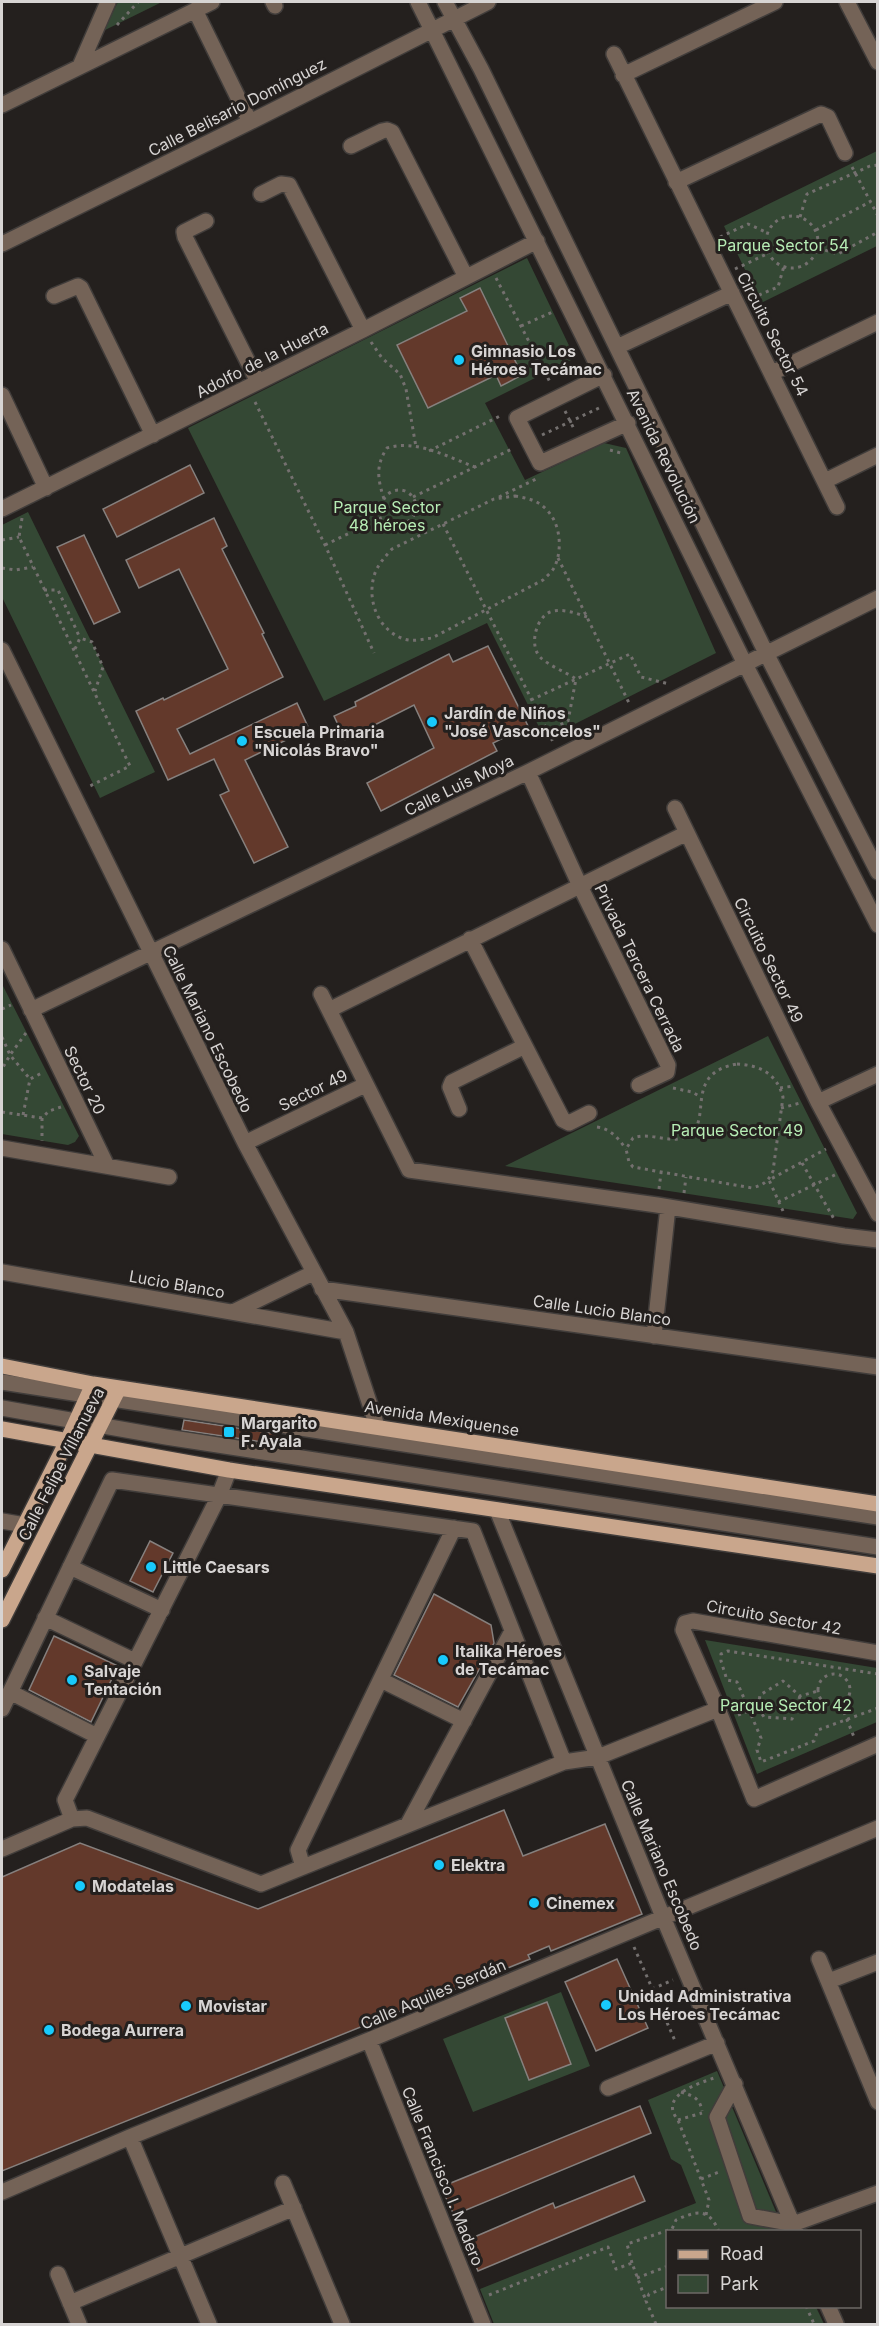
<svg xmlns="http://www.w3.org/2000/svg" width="879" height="2326" font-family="Inter,sans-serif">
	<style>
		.green { fill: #344834 }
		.building { fill: #63392b; stroke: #86807e; stroke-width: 1.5 }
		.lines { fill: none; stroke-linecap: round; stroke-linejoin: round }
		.minor-casing { stroke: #413d3b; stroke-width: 18 }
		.major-casing { stroke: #413d3b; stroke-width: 18 }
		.path { stroke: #74706f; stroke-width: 3; stroke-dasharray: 3 4.5; stroke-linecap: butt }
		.minor { stroke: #746357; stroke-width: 15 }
		.major { stroke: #c9a68c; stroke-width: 15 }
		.poi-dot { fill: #18cafc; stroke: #24201e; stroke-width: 2 }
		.labels { text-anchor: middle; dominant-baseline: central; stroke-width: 6; stroke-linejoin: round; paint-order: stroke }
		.street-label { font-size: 16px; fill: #d7d4d3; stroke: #24201e }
		.park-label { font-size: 16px; fill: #b7edb5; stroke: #24201e }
		.poi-label { font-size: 16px; font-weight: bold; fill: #d7d4d3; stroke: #24201e; text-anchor: start }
	</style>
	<rect width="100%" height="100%" fill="#24201e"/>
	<path class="green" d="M 118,2 L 162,2 L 103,31 Z
		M 877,151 L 877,246 L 761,303 L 724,226 Z
		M 527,258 L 575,358 L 485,403 L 525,480 L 604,443 L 626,448 L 716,653 L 545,739 L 487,623 L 324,701 L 188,428 Z
		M 28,512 L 155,772 L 100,798 L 2,597 L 2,525 Z
		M 2,984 L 79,1136 L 75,1142 L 68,1145 L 2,1134 Z
		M 768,1036 L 857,1213 L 853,1219 L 505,1166 Z
		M 705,1640 L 877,1668 L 877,1722 L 757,1774 Z
		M 561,1992 L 590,2066 L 473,2112 L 443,2039 Z
		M 717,2071 L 784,2231 L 668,2232 L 668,2306 L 816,2307 L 824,2324 L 494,2324 L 480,2289 L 696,2203 L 681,2165 L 671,2159 L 648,2100 Z"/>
	<path class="building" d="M 480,288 L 522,375 L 501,386 L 496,375 L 428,408 L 397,345 L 467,311 L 460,298 Z
		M 190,465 L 204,493 L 117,537 L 103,509 Z
		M 214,518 L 227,546 L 222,549 L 264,633 L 262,634 L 283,677 L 177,729 L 190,754 L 297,703 L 309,729 L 245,760 L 288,847 L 254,863 L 220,795 L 229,791 L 214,759 L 168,780 L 136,711 L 163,698 L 164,700 L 228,669 L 179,569 L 139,588 L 126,560 Z
		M 84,535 L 120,612 L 94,624 L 57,547 Z
		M 488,646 L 528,726 L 493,743 L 497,751 L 381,811 L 367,783 L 434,748 L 414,705 L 345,740 L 334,716 L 356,706 L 355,702 L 449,654 L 453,662 Z
		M 184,1420 L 278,1434 L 276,1444 L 182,1430 Z
		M 150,1541 L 173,1553 L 153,1592 L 130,1581 Z
		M 434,1594 L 491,1625 L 494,1643 L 458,1707 L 394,1675 Z
		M 54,1636 L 118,1666 L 91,1722 L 29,1690 Z
		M 504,1810 L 523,1856 L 605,1824 L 642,1914 L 551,1951 L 549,1946 L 528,1955 L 530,1959 L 2,2171 L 2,1877 L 80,1843 L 258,1909 Z
		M 617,1959 L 648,2028 L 596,2051 L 565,1982 Z
		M 547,2002 L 571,2064 L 529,2080 L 505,2018 Z
		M 640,2106 L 651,2133 L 454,2215 L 441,2187 Z
		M 634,2176 L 645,2201 L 478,2271 L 465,2241 L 553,2203 L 555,2208 Z"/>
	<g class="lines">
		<g class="minor-casing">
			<path id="minor" d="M 273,2 L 275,6
				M 418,2 L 745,664 L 878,925
				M 445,2 L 481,69 L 766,653 L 878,872
				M 847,2 L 878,62
				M 195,10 L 250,122
				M 614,54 L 837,507
				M 80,66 L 108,2
				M 623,75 L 775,2
				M 2,105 L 212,2
				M 351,146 L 382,131 L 387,130 L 392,132 L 466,277
				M 676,182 L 821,114 L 828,117 L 845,153
				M 261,194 L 281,184 L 289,185 L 363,330
				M 206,221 L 184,232 L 185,237 L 258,382
				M 2,244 L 250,122 L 488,2
				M 54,296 L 78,286 L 81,288 L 153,435
				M 617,347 L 732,293
				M 772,373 L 878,322
				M 604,375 L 517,418 L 540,463 L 628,423
				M 2,395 L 46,488
				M 825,481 L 878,455
				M 2,509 L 363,330 L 537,241
				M 2,650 L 245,1143 L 346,1332 L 377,1426
				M 528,772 L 580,886 L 668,1065 L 667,1072 L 639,1085
				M 675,808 L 818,1102 L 878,1214
				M 470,939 L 563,1120 L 569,1123 L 589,1113
				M 2,949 L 107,1166
				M 321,994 L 409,1170 L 657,1205 L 844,1236 L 878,1240
				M 31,1010 L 528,772 L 878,598
				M 329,1010 L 687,833
				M 818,1102 L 878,1074
				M 459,1109 L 450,1087 L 452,1082 L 525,1046
				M 245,1143 L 365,1085
				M 2,1148 L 169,1177
				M 2,1272 L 346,1332
				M 322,1289 L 878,1367
				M 233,1312 L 313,1273
				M 654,1336 L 668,1207
				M 2,1382 L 878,1517
				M 2,1408 L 166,1437 L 878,1547
				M 497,1510 L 663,1917 L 796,2232
				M 2,1521 L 25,1525
				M 70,1567 L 162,1610
				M 45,1618 L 135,1661
				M 878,1653 L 693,1621 L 685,1623 L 683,1630 L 718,1709 L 754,1799 L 878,1744
				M 381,1680 L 464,1721
				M 10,1692 L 97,1736
				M 2,1709 L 112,1480 L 473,1531 L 564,1762
				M 72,1819 L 65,1800 L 219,1496 L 229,1470
				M 408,1824 L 512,1631
				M 2,1849 L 72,1819 L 87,1818 L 261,1884 L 564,1762 L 598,1757 L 718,1709
				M 303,1867 L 298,1850 L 454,1528
				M 819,1959 L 878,2102
				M 829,1981 L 878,1962
				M 369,2040 L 483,2324
				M 735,2084 L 717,2117 L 750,2216 L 793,2224 L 878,2193
				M 608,2088 L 717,2043
				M 130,2137 L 209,2324
				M 283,2183 L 342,2324
				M 2,2192 L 130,2137 L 369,2040 L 878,1828
				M 58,2274 L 79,2324
				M 70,2303 L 294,2208
				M 828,2306 L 836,2324"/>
		</g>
		<g class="major-casing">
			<path id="major" d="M 2,1366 L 93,1384 L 878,1504
				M 2,1429 L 229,1470 L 878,1566
				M 2,1570 L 67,1441 L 93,1384
				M 2,1620 L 119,1388"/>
		</g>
		<path class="path" d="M 117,25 L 138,2
			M 852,167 L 878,216
			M766 242a26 26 0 1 1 52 0a26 26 0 1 1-52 0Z
			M 800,217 L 807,194 L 870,166 L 878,165
			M 816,230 L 870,202
			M 720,237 L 748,224 L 768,233
			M 818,248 L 838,254 L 878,232
			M 735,269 L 769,253
			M 496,278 L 551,384
			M 752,298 L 778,287 L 784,266
			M 521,326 L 555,311
			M 371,342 L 382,358 L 400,374 L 406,389 L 416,447
			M 255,402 L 325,545 L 374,653
			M 565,411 L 574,429
			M 542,435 L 601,407
			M 610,450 L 624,454
			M 429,451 L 502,415
			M382 507a17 17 0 1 1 34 0a17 17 0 1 1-34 0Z
			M 515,496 C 526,498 537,500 545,508 C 560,522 563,547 555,566 C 553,571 547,576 543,580 L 432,638 C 423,639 413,642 404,639 C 377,630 366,598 375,573 C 379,563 385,557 392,549 L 494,499 Z
			M 413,497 L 514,448
			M 499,497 L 536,479
			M 384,499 C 378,480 375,466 387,448 C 416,439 448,457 475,467
			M 22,518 L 19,537 L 130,766 L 88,787
			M 443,524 L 553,742
			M 2,540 L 19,537
			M 325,545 L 385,516
			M 558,558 L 629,703
			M 2,568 L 15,570 L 33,567
			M 44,590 L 58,590 L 80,638
			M 75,649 L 80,638 L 92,642 L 103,667 L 95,691
			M 531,700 L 630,654 L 641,677 L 669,684
			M 547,731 L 568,721 L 576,679 C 566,672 549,666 540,657 C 529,645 536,618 550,612 C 562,608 576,613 587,617
			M 2,1009 L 11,1005
			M 26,1033 L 10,1055 L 30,1079
			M 2,1037 L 10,1055 L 2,1069
			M 737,1064 C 760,1065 777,1074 783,1097 L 773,1171 C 768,1182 763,1185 752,1188 L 633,1167 L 629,1162 L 626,1149 L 633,1138 C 651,1131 672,1146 689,1135 C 713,1120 683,1073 737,1064 Z
			M 673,1088 L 692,1092 L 701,1097
			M 780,1088 L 793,1086
			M 781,1108 L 800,1103
			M 2,1112 L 42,1118 L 49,1111 L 61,1107
			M 23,1115 L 30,1079 L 44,1072
			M 42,1118 L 42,1141
			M 597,1127 C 611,1129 618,1138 626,1149
			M 802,1163 L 834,1219
			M 659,1189 L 661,1173
			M 684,1193 L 686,1177
			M 778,1202 L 839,1173
			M 783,1211 L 769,1180 L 826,1149
			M 878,1674 L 728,1651 L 721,1654 L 721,1661 L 727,1680 L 737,1682 L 761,1738 L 757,1750 L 761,1762 L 814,1741 L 818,1730 L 878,1708
			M818 1690a16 16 0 1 1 32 0a16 16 0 1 1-32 0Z
			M 841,1705 L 854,1737
			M 758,1708 L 764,1717 L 792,1719 L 800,1696
			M 738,1715 L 758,1708 L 760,1695 L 783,1681 L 800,1696 L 818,1691
			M 634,1947 L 676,2043
			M 652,1989 L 673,1980
			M 681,2092 C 693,2096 700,2098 702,2111
			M 678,2120 L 702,2113
			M 701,2179 L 719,2172
			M 706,2215 L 709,2200 L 678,2120 C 658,2096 697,2084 714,2078
			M 632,2263 L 627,2244 L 672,2229 L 676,2220 C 696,2211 709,2207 719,2232
			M 637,2278 L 668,2266
			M 489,2295 L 608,2247 L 616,2269 L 632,2263 L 646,2301
			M 806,2306 L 814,2324
			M 656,2324 L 646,2301 L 649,2294 L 668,2287"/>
		<use href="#minor" class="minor"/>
		<use href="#major" class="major"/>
	</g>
	<g class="poi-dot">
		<circle cx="459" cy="360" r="6"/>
		<circle cx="432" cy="722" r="6"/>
		<circle cx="242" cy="741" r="6"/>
		<rect x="223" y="1426" width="12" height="12" rx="3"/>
		<circle cx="151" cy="1567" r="6"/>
		<circle cx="443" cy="1660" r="6"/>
		<circle cx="72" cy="1680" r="6"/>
		<circle cx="439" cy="1865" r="6"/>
		<circle cx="80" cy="1886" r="6"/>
		<circle cx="534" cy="1903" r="6"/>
		<circle cx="606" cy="2005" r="6"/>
		<circle cx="186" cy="2006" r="6"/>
		<circle cx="49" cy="2030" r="6"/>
	</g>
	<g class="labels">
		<g class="street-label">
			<text transform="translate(237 107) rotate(-27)">Calle Belisario Domínguez</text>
			<text transform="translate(773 334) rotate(63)">Circuito Sector 54</text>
			<text transform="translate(262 360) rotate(-27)">Adolfo de la Huerta</text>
			<text transform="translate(664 456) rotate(64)">Avenida Revolución</text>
			<text transform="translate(459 785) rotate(-26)">Calle Luis Moya</text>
			<text transform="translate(769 960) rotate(64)">Circuito Sector 49</text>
			<text transform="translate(640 968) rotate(64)">Privada Tercera Cerrada</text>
			<text transform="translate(208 1029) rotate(64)">Calle Mariano Escobedo</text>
			<text transform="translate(85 1080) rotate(64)">Sector 20</text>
			<text transform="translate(313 1090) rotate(-26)">Sector 49</text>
			<text transform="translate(177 1284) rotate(10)">Lucio Blanco</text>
			<text transform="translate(602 1310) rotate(8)">Calle Lucio Blanco</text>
			<text transform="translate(442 1418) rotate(9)">Avenida Mexiquense</text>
			<text transform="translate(61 1464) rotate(-63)">Calle Felipe Villanueva</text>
			<text transform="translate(774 1617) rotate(10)">Circuito Sector 42</text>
			<text transform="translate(662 1865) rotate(67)">Calle Mariano Escobedo</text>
			<text transform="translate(433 1994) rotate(-23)">Calle Aquiles Serdán</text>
			<text transform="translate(443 2176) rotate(68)">Calle Francisco I. Madero</text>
		</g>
		<g class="park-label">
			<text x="783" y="245">Parque Sector 54</text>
			<text x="387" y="507">Parque Sector<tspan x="387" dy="18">48 héroes</tspan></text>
			<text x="737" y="1130">Parque Sector 49</text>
			<text x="786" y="1705">Parque Sector 42</text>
		</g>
		<g class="poi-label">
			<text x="471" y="351">Gimnasio Los<tspan x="471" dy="18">Héroes Tecámac</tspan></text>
			<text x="444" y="713">Jardín de Niños<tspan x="444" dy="18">"José Vasconcelos"</tspan></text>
			<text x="254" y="732">Escuela Primaria<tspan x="254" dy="18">"Nicolás Bravo"</tspan></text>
			<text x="241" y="1423">Margarito<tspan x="241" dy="18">F. Ayala</tspan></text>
			<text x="163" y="1567">Little Caesars</text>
			<text x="455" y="1651">Italika Héroes<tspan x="455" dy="18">de Tecámac</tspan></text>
			<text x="84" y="1671">Salvaje<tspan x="84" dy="18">Tentación</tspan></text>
			<text x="451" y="1865">Elektra</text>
			<text x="92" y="1886">Modatelas</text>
			<text x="546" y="1903">Cinemex</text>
			<text x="618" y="1996">Unidad Administrativa<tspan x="618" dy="18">Los Héroes Tecámac</tspan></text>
			<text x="198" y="2006">Movistar</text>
			<text x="61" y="2030">Bodega Aurrera</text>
		</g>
	</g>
	<rect width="879" height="2326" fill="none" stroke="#d7d4d3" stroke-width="6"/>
	<rect x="666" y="2230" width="195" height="78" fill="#24201e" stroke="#6c6866" stroke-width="1.5"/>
	<rect x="678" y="2250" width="30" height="9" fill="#c9a68c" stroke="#6c6866" stroke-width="1.5"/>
	<text x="720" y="2260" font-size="18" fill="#d7d4d3">Road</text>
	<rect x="678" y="2275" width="30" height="18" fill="#344834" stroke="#6c6866" stroke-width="1.5"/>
	<text x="720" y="2290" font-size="18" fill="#d7d4d3">Park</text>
</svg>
